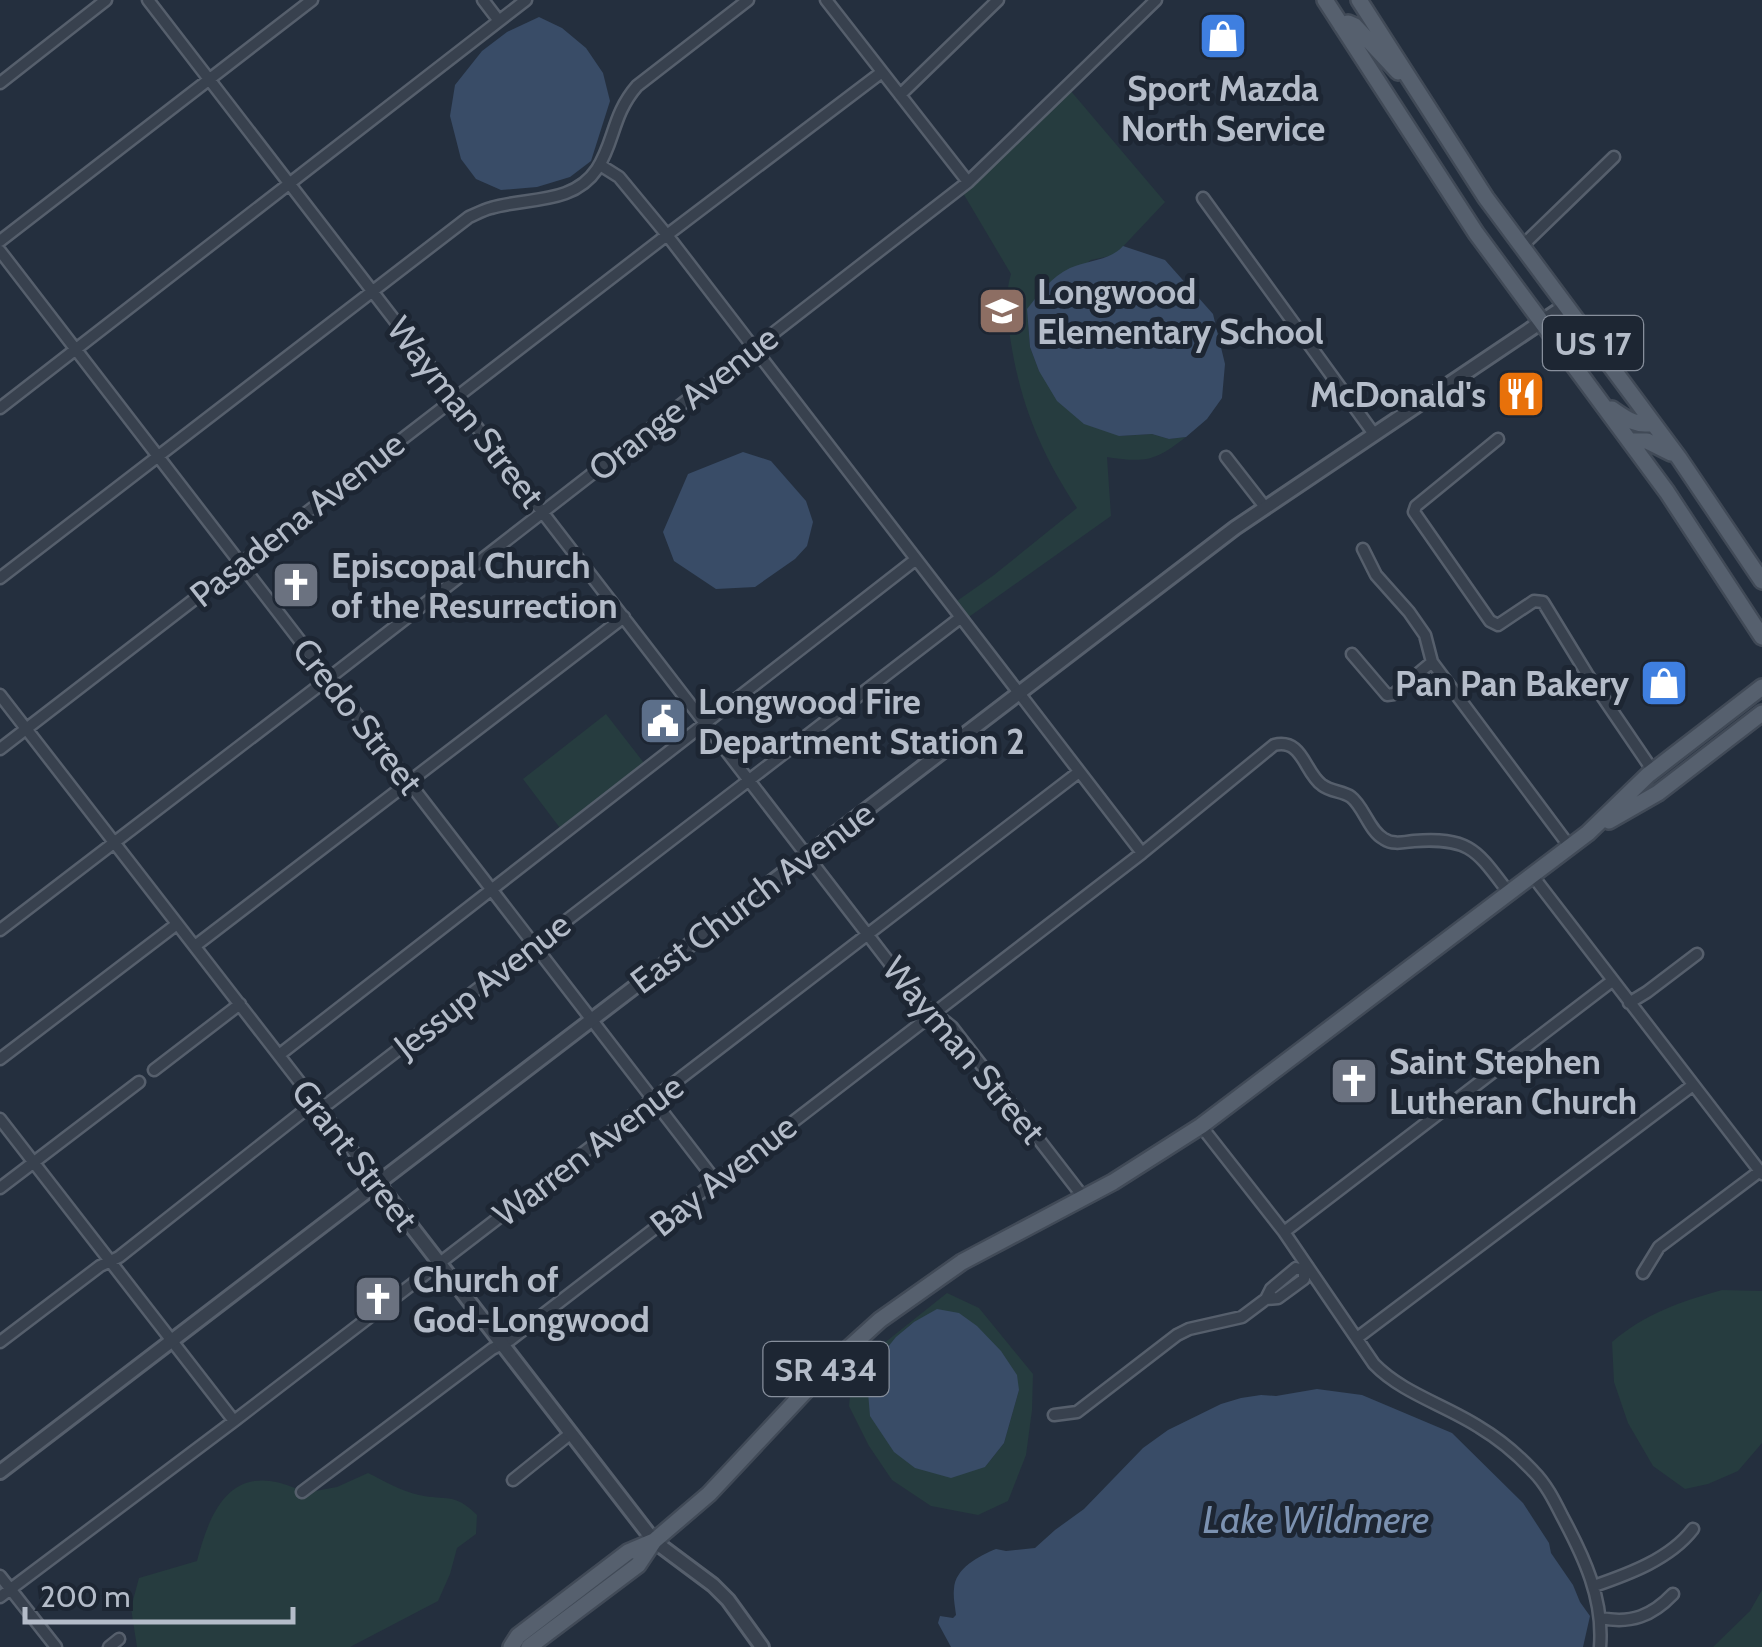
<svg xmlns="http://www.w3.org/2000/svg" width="1762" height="1647" font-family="Cabin,sans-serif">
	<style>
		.green { fill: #263c3f; fill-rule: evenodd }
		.water { fill: #394c67 }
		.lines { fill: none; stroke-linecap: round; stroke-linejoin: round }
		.minor-casing { stroke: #565f6c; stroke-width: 15 }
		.tertiary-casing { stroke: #565f6c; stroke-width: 18 }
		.primary-casing { stroke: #414a57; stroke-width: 20 }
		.minor { stroke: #38414e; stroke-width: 10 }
		.tertiary { stroke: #38414e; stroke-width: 12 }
		.primary { stroke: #56606e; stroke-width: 15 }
		.labels { text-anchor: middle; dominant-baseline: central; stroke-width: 10; stroke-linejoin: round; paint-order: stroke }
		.shield { fill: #1d2633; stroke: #878f9c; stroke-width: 2.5 }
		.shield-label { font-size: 32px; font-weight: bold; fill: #b4bcc9 }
		.poi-label { font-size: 35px; font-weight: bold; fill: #b4bcc9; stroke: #1d2633; text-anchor: start }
		.street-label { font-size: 35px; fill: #b4bcc9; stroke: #1d2633 }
		.water-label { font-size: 38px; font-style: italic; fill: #7c92b1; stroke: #1d2633 }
	</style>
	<rect width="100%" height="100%" fill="#242f3e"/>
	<path class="green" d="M 1070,90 L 1165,202 L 1115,255 L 1091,260 L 1027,309 L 1030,347 L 1039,371 L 1119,436 L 1152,434 L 1169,439 L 1186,437 C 1155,461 1146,463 1107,457 L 1111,516 L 966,619 L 954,603 L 994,575 L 1077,508 C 1042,455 1021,406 1011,343 C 1007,319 1004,297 1011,274 L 963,193 Z
		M 606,714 L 644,763 L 560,828 L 523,779 Z
		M 1722,1290 L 1762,1291 L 1762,1443 L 1738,1471 L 1708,1484 L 1685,1489 L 1653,1466 L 1628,1423 L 1614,1382 L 1612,1342 C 1646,1313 1680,1302 1722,1290 Z
		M 947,1293 L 979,1308 L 1033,1374 L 1032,1410 L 1026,1455 L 1008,1501 L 978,1515 L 931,1506 L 892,1480 L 869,1446 L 849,1406 L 853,1368 ZM 914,1322 L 1019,1390 L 1004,1443 L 985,1467 L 868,1392 C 878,1359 887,1344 914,1322 Z
		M 368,1473 C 384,1481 401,1491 419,1495 C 447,1501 454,1492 477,1515 L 476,1534 L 457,1548 L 450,1574 L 438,1601 L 350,1647 L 137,1647 L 131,1608 L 139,1578 L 197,1561 C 211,1506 234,1461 297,1489 L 295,1492 L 302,1499 L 310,1492 L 337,1487 Z
		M 1762,1590 L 1762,1647 L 1713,1647 L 1750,1611 Z"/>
	<path class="water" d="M 539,17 L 562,28 L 586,48 L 603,73 L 610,101 L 591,161 L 570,177 L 537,187 L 501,190 L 476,179 L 461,159 L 450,116 L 455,85 L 482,51 L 507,32 Z
		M 1123,246 L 1165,260 L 1213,314 L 1225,364 L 1222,398 L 1207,419 L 1186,437 L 1169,439 L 1152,434 L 1119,436 L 1084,424 L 1057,401 L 1039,371 L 1030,347 L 1027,309 C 1040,293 1051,277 1070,268 C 1088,260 1110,261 1123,246 Z
		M 743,452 L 771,461 L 806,501 L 813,522 L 807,546 L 795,559 L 755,587 L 716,589 L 674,561 L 663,532 L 688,474 Z
		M 937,1309 L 959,1313 L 977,1326 L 1001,1351 L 1017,1375 L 1019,1390 L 1004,1443 L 985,1467 L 951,1478 L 915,1468 L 894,1452 L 870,1416 L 868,1392 L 883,1353 L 896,1337 L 914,1322 Z
		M 1317,1389 L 1362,1395 L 1452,1433 L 1523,1503 L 1549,1543 L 1551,1553 L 1573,1585 L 1580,1602 L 1590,1616 L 1583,1647 L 951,1647 L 938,1623 L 940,1616 L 953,1618 L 956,1615 C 955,1606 953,1597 954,1589 C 955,1568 979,1556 996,1549 L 1006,1551 L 1035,1548 L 1055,1530 L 1084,1509 L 1143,1448 L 1168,1430 L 1221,1404 L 1241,1398 L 1261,1395 L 1276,1396 Z"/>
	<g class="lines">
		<g class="minor-casing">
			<path id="minor" d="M 148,0 L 918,1000 L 952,1027 L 1084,1198
				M 483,0 L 499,21
				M 826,0 L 968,182
				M 0,83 L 106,0
				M 900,95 L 998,0
				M 600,165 L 619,177 L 667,235 L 1142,853
				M 1203,198 L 1374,434
				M 0,241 L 312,0
				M 1521,247 L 1614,157
				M 0,251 L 715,1180
				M 0,408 L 526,0
				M 1498,439 L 1416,506 L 1414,512 L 1490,621 L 1498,625 L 1534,601 L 1543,602 L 1587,674 L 1653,771
				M 1226,457 L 1265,507
				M 1363,549 L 1376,575 L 1409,612 L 1425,635 L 1432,662 L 1570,847
				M 0,578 L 469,217 C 476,214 483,210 491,208 C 527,197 573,205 597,169 C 615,141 612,115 637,86 L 748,0
				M 1352,654 L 1387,695 L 1394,694 L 1432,662
				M 0,695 L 377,1182
				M 0,749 L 667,235 L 882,72
				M 1532,875 L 1762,1174
				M 0,930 L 329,678 L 968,182 L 1156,0
				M 195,946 L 624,617
				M 1629,1003 L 1647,992 L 1697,954
				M 279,1055 L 915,560
				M 0,1059 L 177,924
				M 154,1070 L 240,1004
				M 0,1119 L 234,1421
				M 1201,1126 L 1284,1232 L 1374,1364 C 1402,1393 1445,1405 1479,1427 C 1499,1439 1517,1454 1533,1471 C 1546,1484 1554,1500 1562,1516 C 1584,1557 1604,1599 1600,1647
				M 0,1188 L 139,1082
				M 1284,1232 L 1612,981
				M 1304,1270 L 1296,1268 L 1271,1289 L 1266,1299 L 1278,1298 L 1304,1279 L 1304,1270 L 1308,1267
				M 1643,1273 L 1659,1247 L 1760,1171
				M 1357,1338 L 1693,1085
				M 0,1342 L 100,1266 L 119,1257 L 305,1110 L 329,1103 L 960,618
				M 1054,1415 L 1077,1412 L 1177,1335 L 1189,1329 L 1242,1317 L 1266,1299
				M 513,1480 L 570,1434
				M 302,1492 L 492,1349 L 510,1340 L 1142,853 L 1274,745 C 1303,738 1304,772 1322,785 C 1331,792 1343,791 1351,797 C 1364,807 1369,831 1384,839 C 1393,845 1404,842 1414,841 C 1471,837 1477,851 1509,893
				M 0,1576 L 56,1647
				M 1594,1586 C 1629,1574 1670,1559 1693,1529
				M 0,1597 L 234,1421 L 1079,772
				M 1601,1618 C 1631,1624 1652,1616 1673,1594
				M 109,1647 L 119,1639"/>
		</g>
		<g class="tertiary-casing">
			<path id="tertiary" d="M 377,1182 L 654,1541 L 713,1585 L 728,1600 L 762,1647
				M 0,1472 L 1235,528 L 1565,306"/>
		</g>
		<g class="primary-casing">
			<path id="primary" d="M 1325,0 L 1476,233 L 1667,492 L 1762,637
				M 1359,0 L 1486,198 L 1679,458 L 1762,581
				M 1341,25 L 1348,23 L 1355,26 L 1398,72
				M 1612,409 C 1625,418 1637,427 1653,423
				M 1631,441 L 1647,441 L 1671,453
				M 1609,821 L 1658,793 L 1762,713
				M 511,1647 L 518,1636 L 628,1552 L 654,1541
				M 529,1647 L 638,1565 L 654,1541 L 709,1494 L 827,1368 L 880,1320 L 962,1262 L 1113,1182 L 1201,1126 L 1588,833 L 1648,775 L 1762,687"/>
		</g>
		<use href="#minor" class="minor"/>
		<use href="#tertiary" class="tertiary"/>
		<use href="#primary" class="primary"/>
	</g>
	<defs>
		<g id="shop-square" transform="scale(2.5)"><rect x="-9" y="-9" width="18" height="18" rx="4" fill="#3f7fe0" stroke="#1d2633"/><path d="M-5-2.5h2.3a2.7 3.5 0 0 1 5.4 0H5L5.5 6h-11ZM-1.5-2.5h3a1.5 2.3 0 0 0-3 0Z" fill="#fff"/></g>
		<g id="school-square" transform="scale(2.5)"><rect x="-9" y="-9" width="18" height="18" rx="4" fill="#8d6e63" stroke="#1d2633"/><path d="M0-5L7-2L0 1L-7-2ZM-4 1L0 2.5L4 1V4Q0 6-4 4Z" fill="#fff"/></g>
		<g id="restaurant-square" transform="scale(2.5)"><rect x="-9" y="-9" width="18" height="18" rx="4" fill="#e8710a" stroke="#1d2633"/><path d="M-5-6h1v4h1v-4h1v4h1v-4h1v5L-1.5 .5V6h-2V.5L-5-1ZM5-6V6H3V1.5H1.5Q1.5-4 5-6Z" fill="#fff"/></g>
		<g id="church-square" transform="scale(2.5)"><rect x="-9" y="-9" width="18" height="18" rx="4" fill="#6b7280" stroke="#1d2633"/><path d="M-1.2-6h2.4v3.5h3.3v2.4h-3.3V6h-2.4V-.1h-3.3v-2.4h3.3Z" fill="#fff"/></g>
		<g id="civic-square" transform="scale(2.5)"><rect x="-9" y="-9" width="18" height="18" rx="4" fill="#5c6f8a" stroke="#1d2633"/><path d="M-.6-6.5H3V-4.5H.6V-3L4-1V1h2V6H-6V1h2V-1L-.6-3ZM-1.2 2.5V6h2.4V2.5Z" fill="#fff"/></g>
	</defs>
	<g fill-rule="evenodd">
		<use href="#shop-square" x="1223" y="36"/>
		<use href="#school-square" x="1002" y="311"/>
		<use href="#restaurant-square" x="1521" y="394"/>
		<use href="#church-square" x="296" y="585"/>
		<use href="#shop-square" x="1664" y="683"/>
		<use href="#civic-square" x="663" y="721"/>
		<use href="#church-square" x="1354" y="1081"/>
		<use href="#church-square" x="378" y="1299"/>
	</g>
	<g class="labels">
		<g class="shield">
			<rect x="1543" y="316" width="100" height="54" rx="8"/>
			<rect x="763.5" y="1342" width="125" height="54" rx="8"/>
		</g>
		<g class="shield-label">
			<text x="1593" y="343">US 17</text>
			<text x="826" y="1369">SR 434</text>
		</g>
		<g class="poi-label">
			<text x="1223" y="88" text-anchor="middle">Sport Mazda<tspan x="1223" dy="40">North Service</tspan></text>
			<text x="1037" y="291">Longwood<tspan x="1037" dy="40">Elementary School</tspan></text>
			<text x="1486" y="394" text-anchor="end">McDonald's</text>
			<text x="331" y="565">Episcopal Church<tspan x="331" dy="40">of the Resurrection</tspan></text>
			<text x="1629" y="683" text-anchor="end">Pan Pan Bakery</text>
			<text x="698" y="701">Longwood Fire<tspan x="698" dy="40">Department Station 2</tspan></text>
			<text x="1389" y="1061">Saint Stephen<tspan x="1389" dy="40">Lutheran Church</tspan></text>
			<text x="413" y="1279">Church of<tspan x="413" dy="40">God-Longwood</tspan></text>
		</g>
		<g class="street-label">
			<text transform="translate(683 403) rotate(-38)">Orange Avenue</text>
			<text transform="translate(466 412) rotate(52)">Wayman Street</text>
			<text transform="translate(297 519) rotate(-38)">Pasadena Avenue</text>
			<text transform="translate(358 716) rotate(52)">Credo Street</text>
			<text transform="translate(752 897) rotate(-37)">East Church Avenue</text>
			<text transform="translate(482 985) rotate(-38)">Jessup Avenue</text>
			<text transform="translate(964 1050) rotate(50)">Wayman Street</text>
			<text transform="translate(588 1150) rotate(-37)">Warren Avenue</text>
			<text transform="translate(355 1155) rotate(52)">Grant Street</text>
			<text transform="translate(723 1175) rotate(-38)">Bay Avenue</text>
		</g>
		<g class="water-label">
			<text x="1316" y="1519">Lake Wildmere</text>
		</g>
	</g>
	<path d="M25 1607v15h268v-15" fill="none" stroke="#b4bcc9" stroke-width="5"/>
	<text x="40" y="1607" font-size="30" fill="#b4bcc9" stroke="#1d2633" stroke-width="8" paint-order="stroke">200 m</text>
</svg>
